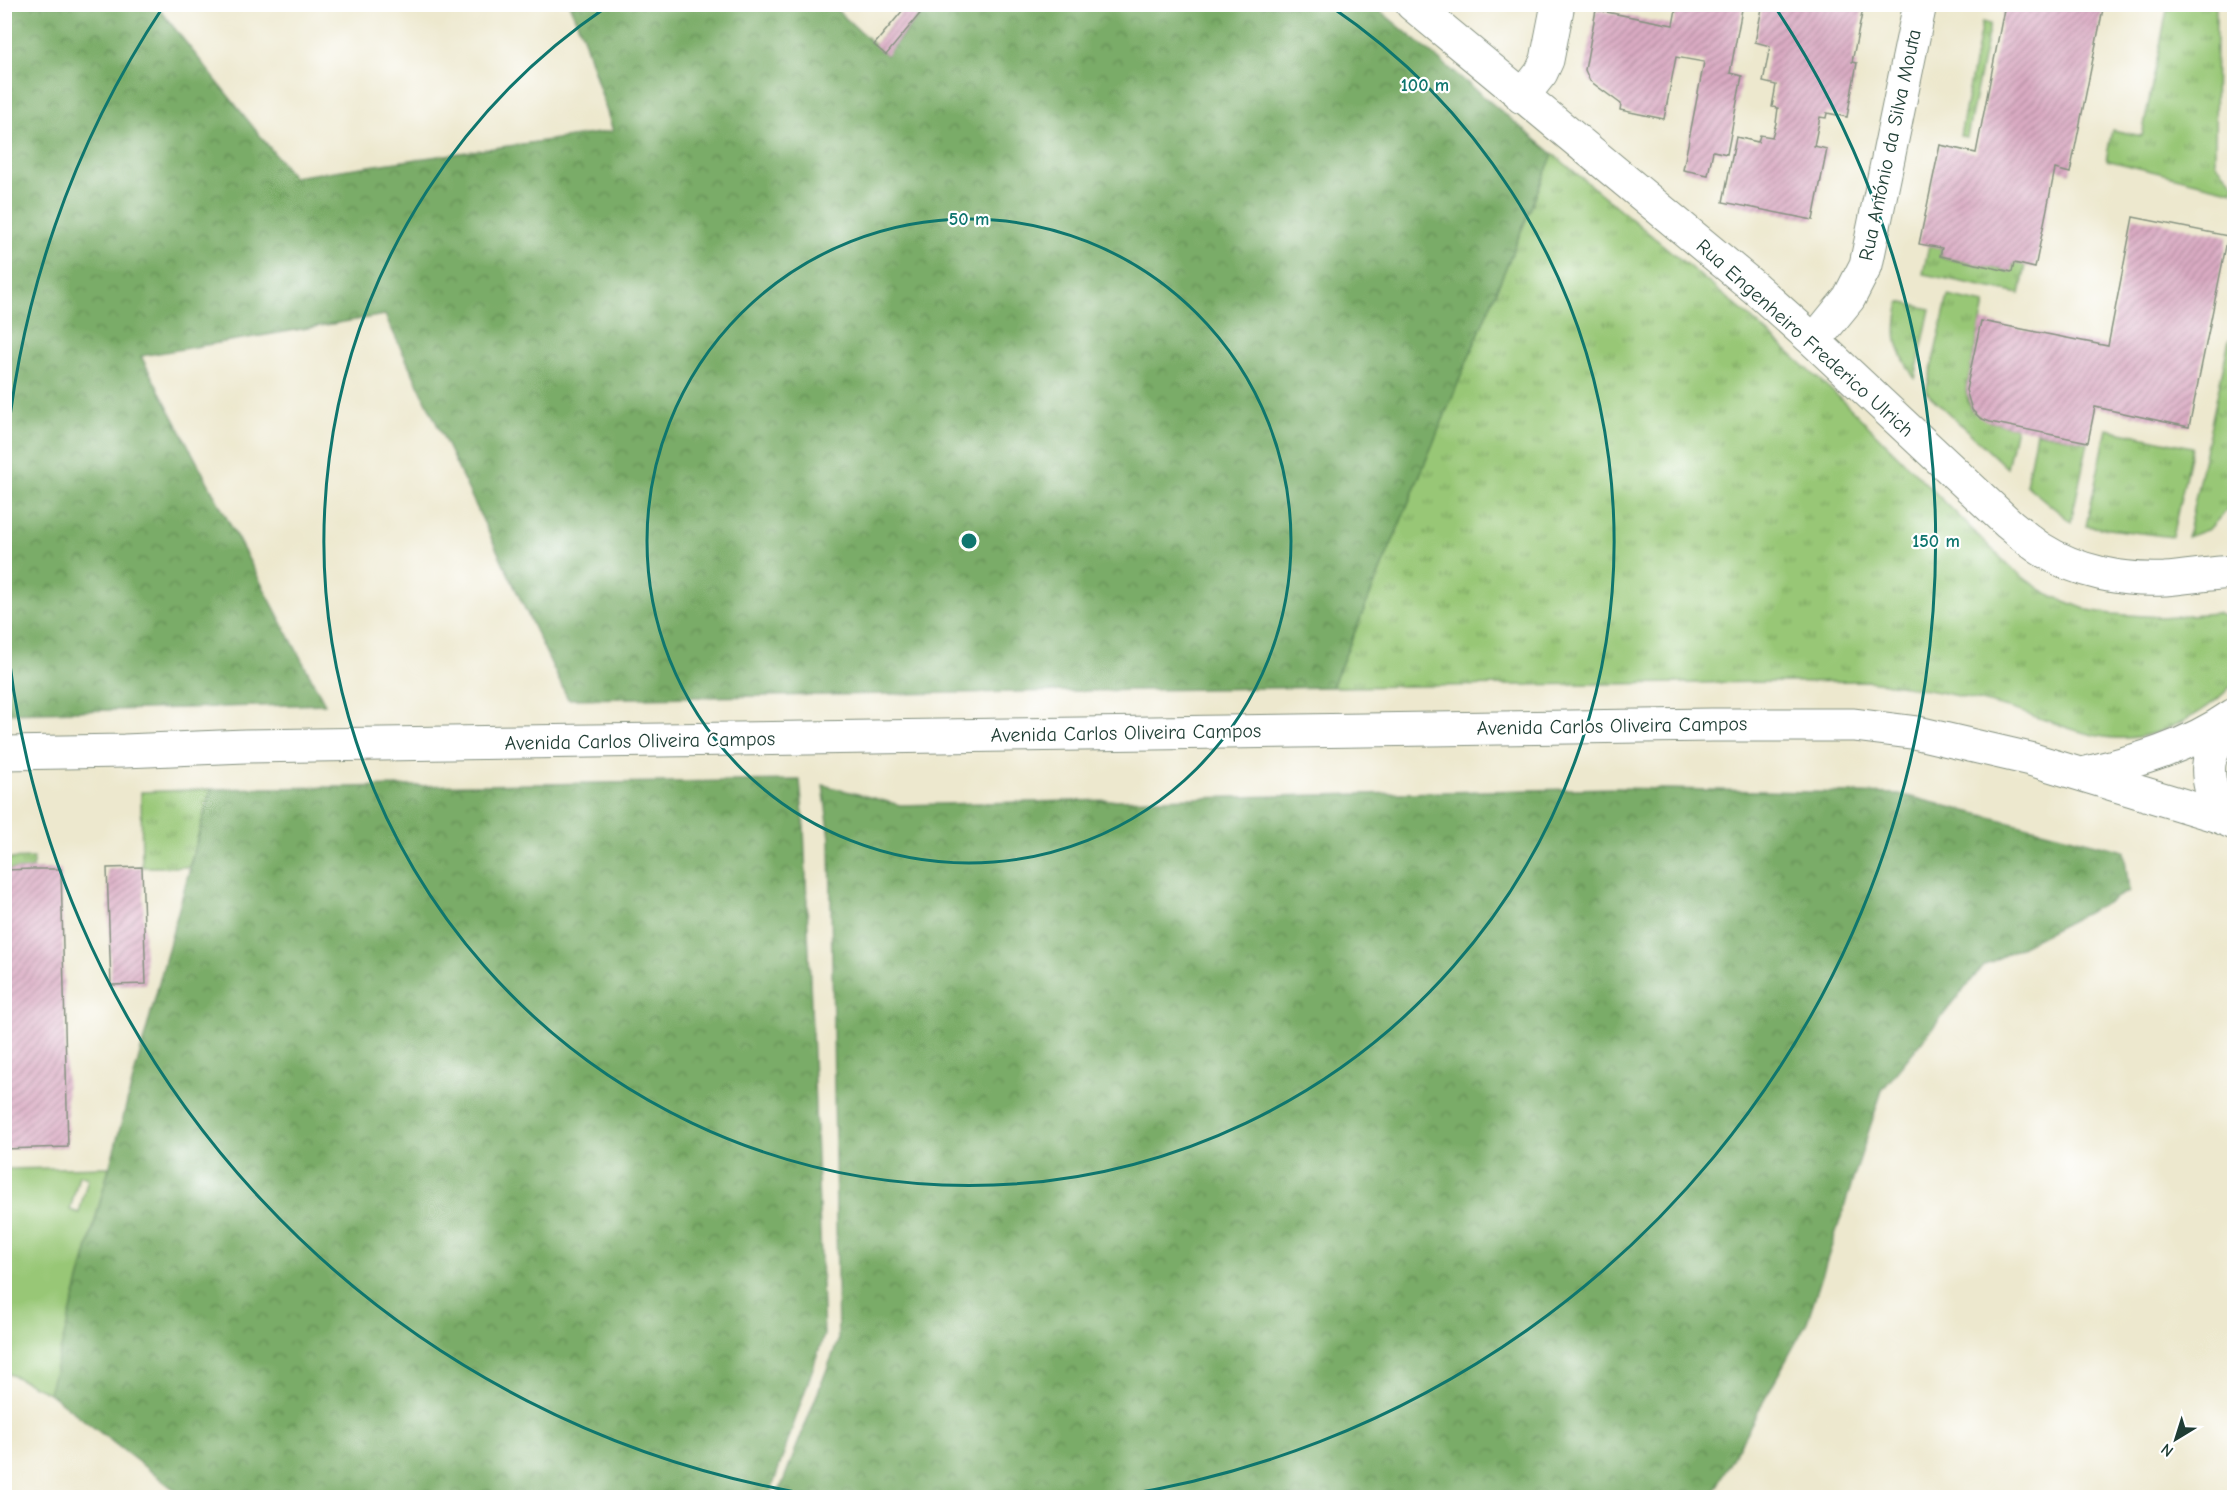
<svg xmlns="http://www.w3.org/2000/svg" width="2239" height="1502" font-family="'Comic Neue',sans-serif">
	<style>
		.grass { fill: url(#grass-tufts); stroke: #5c8255; stroke-width: 1.5 }
		.forest { fill: url(#forest-crowns); stroke: #4c744e; stroke-width: 1.5 }
		.garden { fill: #98c776; stroke: #5c8255; stroke-width: 1.5; fill-rule: evenodd }
		.building { fill: url(#building-hatch) }
		.lines { fill: none; stroke-linecap: round; stroke-linejoin: round }
		.minor-casing { stroke: #869281; stroke-width: 35 }
		.tertiary-casing { stroke: #869281; stroke-width: 35 }
		.secondary-casing { stroke: #869281; stroke-width: 35 }
		.minor { stroke: #fff; stroke-width: 33 }
		.tertiary { stroke: #fff; stroke-width: 33 }
		.secondary { stroke: #fff; stroke-width: 33 }
		.ring { fill: none; stroke: #0f766e; stroke-width: 3 }
		.labels { text-anchor: middle; dominant-baseline: central; stroke-width: 4.5; stroke-linejoin: round; paint-order: stroke }
		.street-label { font-size: 20px; fill: #1f3d34; stroke: #fff }
		.centre { fill: #0f766e; stroke: #fff; stroke-width: 3 }
		.ring-label { font-size: 18px; text-anchor: middle; font-weight: bold; fill: #0f766e; stroke: #fff; stroke-width: 4.5; stroke-linejoin: round; paint-order: stroke }
	</style>
	<defs>
		<pattern id="grass-tufts" width="24" height="20" patternUnits="userSpaceOnUse" patternTransform="scale(1.5)"><rect width="24" height="20" fill="#98c776"/><path d="M3 7l-1-3M5 7V3M7 7l1-3M15 17l-1-3M17 17v-4M19 17l1-3" fill="none" stroke="#7ba362"/></pattern>
		<pattern id="forest-crowns" width="20" height="18" patternUnits="userSpaceOnUse" patternTransform="scale(1.5)"><rect width="20" height="18" fill="#7aac67"/><path d="M2 6a3 3 0 1 1 6 0M12 15a3 3 0 1 1 6 0" fill="none" stroke="#638d56"/></pattern>
		<pattern id="building-hatch" width="6" height="6" patternUnits="userSpaceOnUse" patternTransform="scale(1.5)"><rect width="6" height="6" fill="#daabc3"/><path d="M-1 1l2-2M0 6l6-6M5 7l2-2" fill="none" stroke="#b08c9f"/></pattern>
	</defs>
	<rect width="100%" height="100%" fill="#fff"/>
	<filter id="ink" filterUnits="userSpaceOnUse"><feTurbulence type="fractalNoise" baseFrequency=".0167" numOctaves="2"/><feDisplacementMap in="SourceGraphic" scale="12" xChannelSelector="R" yChannelSelector="G"/><feConvolveMatrix kernelMatrix="1 2 1 2 8 2 1 2 1" color-interpolation-filters="sRGB"/></filter>
	<filter id="wash" filterUnits="userSpaceOnUse"><feTurbulence type="fractalNoise" baseFrequency=".008" numOctaves="4" result="noise"/><feDisplacementMap in="SourceGraphic" scale="24" xChannelSelector="R" yChannelSelector="G"/><feGaussianBlur stdDeviation="1.35" result="paint"/><feColorMatrix in="noise" values="0 0 0 0 0 0 0 0 0 0 0 0 0 0 0 0 0 1.4 0 .05"/><feComposite in="paint" operator="in"/></filter>
	<g filter="url(#wash)">
		<rect width="100%" height="100%" fill="#ede8ce"/>
		<path class="grass" d="M 2168,5 L 2216,5 L 2215,162 L 2234,183 L 2233,191 L 2106,160 L 2112,130 L 2142,136 Z
			M 1982,22 L 1990,24 L 1967,137 L 1960,136 Z
			M 1553,154 L 1744,312 L 1842,400 L 2009,566 L 2027,580 L 2047,594 L 2088,610 L 2111,614 L 2161,617 L 2217,613 L 2228,618 L 2234,624 L 2234,682 C 2212,710 2163,736 2127,738 C 2089,740 2049,720 2012,709 C 1965,696 1918,687 1869,681 L 1332,687 Z
			M 1929,245 L 1942,248 L 1940,257 L 2011,272 L 2014,263 L 2026,265 L 2020,294 L 1923,274 Z
			M 1948,296 L 1985,304 L 1966,390 L 1968,401 L 1972,410 L 1990,422 L 2016,427 L 2007,468 L 1926,392 Z
			M 1900,302 L 1930,309 L 1915,379 C 1896,348 1892,339 1900,302 Z
			M 2229,340 L 2234,341 L 2234,502 L 2209,529 L 2187,537 Z
			M 2107,429 L 2192,447 L 2172,537 L 2086,526 Z
			M 2036,432 L 2088,442 L 2071,522 L 2026,485 Z
			M 211,789 L 189,867 L 142,867 L 141,792 Z
			M 33,858 L 33,869 L 5,870 L 4,859 Z"/>
		<path class="forest" d="M 569,4 L 831,5 L 886,55 L 928,5 L 1373,5 L 1553,154 L 1332,687 L 568,699 L 385,315 L 141,356 L 325,704 L 5,713 L 4,5 L 156,5 L 293,177 L 613,131 L 583,36 Z
			M 800,780 L 804,827 L 824,1335 L 769,1497 L 184,1497 L 49,1393 L 211,789 Z
			M 823,785 L 900,805 L 1616,788 L 1899,794 L 2124,851 L 2129,891 L 1983,966 L 1882,1090 L 1807,1322 L 1711,1497 L 777,1497 L 838,1341 L 830,838 Z"/>
		<path class="garden" d="M 109,1167 L 49,1393 L 5,1372 L 5,1169 ZM 79,1175 L 88,1178 L 79,1213 L 70,1210 Z"/>
		<g id="blocks">
			<path class="building" d="M 908,4 L 928,4 L 886,55 L 874,45 Z
				M 1677,4 L 1743,4 L 1730,73 L 1742,76 L 1727,154 L 1713,151 L 1708,175 L 1683,170 L 1704,62 L 1676,57 L 1664,119 L 1620,110 L 1621,104 L 1590,81 L 1585,70 L 1596,10 L 1673,25 Z
				M 1763,4 L 1864,4 L 1852,62 L 1857,63 L 1847,117 L 1827,113 L 1826,118 L 1820,117 L 1814,146 L 1827,149 L 1813,220 L 1723,202 L 1736,137 L 1758,142 L 1760,135 L 1772,137 L 1776,123 L 1778,108 L 1772,107 L 1776,85 L 1763,82 L 1770,46 L 1755,42 Z
				M 2005,4 L 2104,4 L 2070,173 L 2055,169 L 2035,268 L 2014,263 L 2012,272 L 1940,256 L 1942,248 L 1919,244 L 1940,145 L 1976,153 Z
				M 2133,217 L 2228,236 L 2189,427 L 2095,407 L 2088,442 L 1990,422 L 1980,418 L 1972,410 L 1966,390 L 1981,321 L 2108,346 Z
				M 142,867 L 146,984 L 111,985 L 107,868 Z
				M 33,869 L 61,869 L 68,1147 L 4,1149 L 4,870 Z"/>
		</g>
	</g>
	<g filter="url(#ink)">
		<use href="#blocks" fill-opacity="0" stroke="#869281" stroke-width="1.5"/>
		<g class="lines">
			<g class="minor-casing">
				<path id="minor" d="M 1412,4 L 1755,288 L 1814,341 L 2008,523 C 2019,532 2030,542 2041,549 C 2077,572 2123,581 2165,579 C 2189,577 2211,573 2234,572
					M 1522,97 L 1541,73 L 1547,60 L 1558,4
					M 1814,341 L 1849,298 L 1866,265 L 1920,4"/>
			</g>
			<g class="tertiary-casing">
				<path id="tertiary" d="M 2082,774 C 2138,761 2186,748 2234,715
					M 2218,816 C 2206,768 2200,761 2234,721"/>
			</g>
			<g class="secondary-casing">
				<path id="secondary" d="M 4,753 L 124,751 L 245,746 L 1712,725 L 1854,725 L 1918,733 L 2030,759 L 2218,816 L 2234,823"/>
			</g>
			<use href="#minor" class="minor"/>
			<use href="#tertiary" class="tertiary"/>
			<use href="#secondary" class="secondary"/>
		</g>
	</g>
	<g class="ring">
		<circle cx="969" cy="541" r="322"/>
		<path d="M1330 6A645 645 0 1 1 608 6"/>
		<path d="M826 1497A967 967 0 0 1 5 617M5 465A967 967 0 0 1 163 7M1775 7A967 967 0 0 1 1112 1497"/>
	</g>
	<g class="labels">
		<g class="street-label">
			<text transform="translate(1890 145) rotate(-78)">Rua António da Silva Mouta</text>
			<text transform="translate(1805 338) rotate(42)">Rua Engenheiro Frederico Ulrich</text>
			<text transform="translate(1612 726) rotate(-1)">Avenida Carlos Oliveira Campos</text>
			<text transform="translate(1126 733) rotate(-1)">Avenida Carlos Oliveira Campos</text>
			<text transform="translate(640 741) rotate(-1)">Avenida Carlos Oliveira Campos</text>
		</g>
	</g>
	<circle cx="969" cy="541" r="9" class="centre"/>
	<g class="ring-label">
		<text x="1425" y="91">100 m</text>
		<text x="969" y="225">50 m</text>
		<text x="1936" y="547">150 m</text>
	</g>
	<rect width="2239" height="1502" fill="none" stroke="#fff" stroke-width="24"/>
	<g transform="translate(2176 1439) rotate(218)" stroke="#ffffff" stroke-width="4.5" paint-order="stroke">
	<path d="M0-4.5L10 22L0 15L-10 22Z" fill="#1f3d34"/>
	<text y="-9" font-size="16" font-weight="bold" text-anchor="middle" fill="#1f3d34">N</text>
	</g>
</svg>
